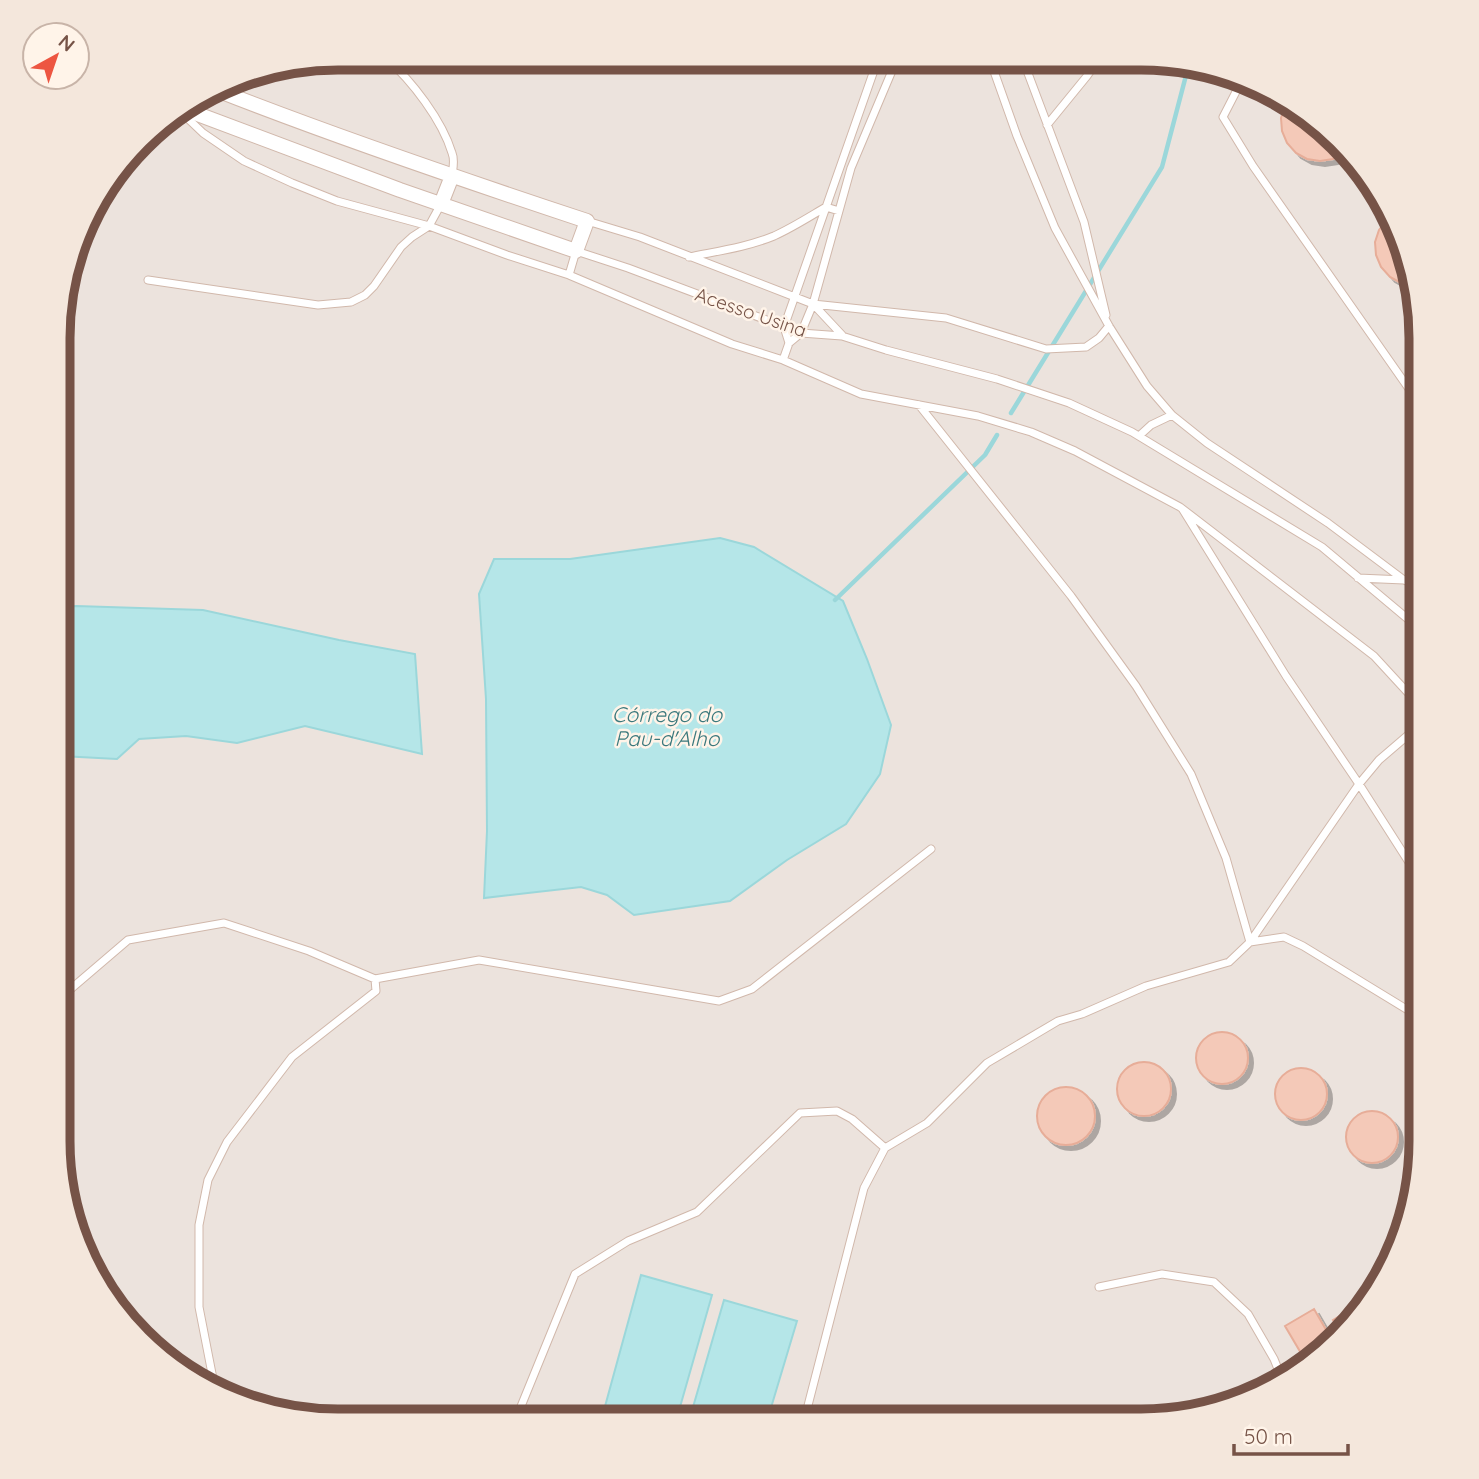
<svg xmlns="http://www.w3.org/2000/svg" width="1479" height="1479" font-family="Quicksand,sans-serif">
	<style>
		.industrial { fill: #ece3dd }
		.water { fill: #b5e6e8; stroke: #9bd7da; stroke-width: 2 }
		.lines { fill: none; stroke-linecap: round; stroke-linejoin: round }
		.stream { stroke: #9bd7da; stroke-width: 4.5 }
		.building { fill: #f4c9b8; stroke: #e7ad98; stroke-width: 2; filter: url(#shadow) }
		.service-casing { stroke: #d1b8ab; stroke-width: 9 }
		.minor-casing { stroke: #d1b8ab; stroke-width: 16 }
		.service { stroke: #fff; stroke-width: 7 }
		.minor { stroke: #fff; stroke-width: 14 }
		.labels { text-anchor: middle; dominant-baseline: central; stroke-width: 5; stroke-linejoin: round; paint-order: stroke }
		.street-label { font-size: 19px; fill: #765347; stroke: #fff4e9 }
		.water-label { font-size: 21px; font-style: italic; fill: #3a787c; stroke: #fff4e9 }
		.rim { fill: none; stroke: #765347; stroke-width: 9 }
	</style>
	<defs>
		<filter id="shadow"><feDropShadow dx="5" dy="5" stdDeviation="0" flood-color="#0004"/></filter>
	</defs>
	<rect width="100%" height="100%" fill="#fdf0e2"/>
	<path class="industrial" d="M 338,58 L 1177,60 L 1281,95 L 1364,168 L 1406,247 L 1421,320 L 1421,1159 L 1384,1281 L 1311,1364 L 1232,1406 L 1159,1421 L 320,1421 L 198,1384 L 115,1311 L 73,1232 L 58,1159 L 63,284 L 95,198 L 153,127 L 247,73 Z"/>
	<path class="water" d="M 720,538 L 754,547 L 843,601 L 867,659 L 891,725 L 880,774 L 846,824 L 787,860 L 730,901 L 634,915 L 607,895 L 581,887 L 484,898 L 487,831 L 486,699 L 479,594 L 494,559 L 570,559 Z
		M 76,606 L 203,610 L 339,640 L 415,654 L 422,754 L 305,726 L 237,743 L 186,736 L 139,739 L 117,759 L 61,756 L 61,607 Z
		M 641,1275 L 712,1295 L 676,1421 L 601,1421 Z
		M 724,1300 L 797,1321 L 767,1421 L 689,1421 Z"/>
	<g class="lines">
		<path class="stream" d="M 1011,413 L 1162,167 L 1189,64
			M 835,600 L 985,455 L 997,435"/>
	</g>
	<path class="building" d="M 1288,101 L 1346,152 L 1333,159 L 1320,161 L 1307,159 L 1296,153 L 1287,143 L 1282,131 L 1281,118 L 1285,105 Z
		M 1390,216 L 1406,247 L 1414,286 L 1401,283 L 1390,277 L 1381,267 L 1376,255 L 1375,242 L 1379,230 Z
		M1196 1058a26 26 0 1 1 52 0a26 26 0 1 1-52 0Z
		M1117 1089a27 27 0 1 1 54 0a27 27 0 1 1-54 0Z
		M1275 1094a26 26 0 1 1 52 0a26 26 0 1 1-52 0Z
		M1037 1116a29 29 0 1 1 58 0a29 29 0 1 1-58 0Z
		M1346 1137a26 26 0 1 1 52 0a26 26 0 1 1-52 0Z
		M 1367,1299 L 1367,1300 L 1340,1331 L 1333,1320 Z
		M 1314,1309 L 1332,1340 L 1308,1365 L 1285,1326 Z"/>
	<g class="lines">
		<g class="service-casing">
			<path id="service" d="M 386,58 C 412,81 442,120 452,153 C 455,160 453,168 452,175
				M 990,60 L 1017,136 L 1055,228 L 1109,326 L 1147,386 L 1172,415 L 1207,443 L 1328,523 L 1404,580
				M 1023,60 L 1084,222 L 1106,315
				M 1241,82 L 1223,117 L 1253,166 L 1421,406
				M 181,112 L 203,133 L 244,161 L 292,183 L 337,201 L 429,226 L 507,255 L 569,275 L 732,344 L 783,360 L 861,394 L 978,416 L 1031,432 L 1075,451 L 1180,507 L 1374,656 L 1421,707
				M 1047,125 L 1087,76 L 1098,60
				M 587,221 L 640,237 L 813,304 L 842,335
				M 689,257 C 718,251 747,247 774,236 C 792,228 809,217 826,207 L 839,211
				M 569,275 L 576,251 L 628,268 L 801,333 L 842,336 L 886,350 L 997,379 L 1069,403 L 1132,432 L 1322,547 L 1421,630
				M 148,280 L 318,305 L 351,302 L 365,295 L 374,286 L 401,247 L 412,237 L 429,226 L 441,204
				M 813,304 L 946,318 L 1046,349 L 1086,347 L 1099,338 L 1109,326
				M 789,343 L 784,327 L 878,59
				M 783,360 L 789,343 L 801,333 L 813,304 L 851,168 L 897,59
				M 919,405 L 1071,596 L 1136,686 L 1191,774 L 1226,858 L 1250,942
				M 1139,436 L 1151,425 L 1172,415
				M 1183,510 L 1286,676 L 1359,784 L 1421,881
				M 1358,578 L 1404,580 L 1421,587
				M 1250,942 L 1359,784 L 1379,760 L 1421,724
				M 375,979 L 479,960 L 719,1001 L 752,989 L 931,849
				M 59,999 L 128,940 L 224,923 L 309,951 L 375,979 L 376,991 L 292,1057 L 227,1142 L 208,1180 L 199,1225 L 199,1307 L 215,1389
				M 1099,1287 L 1162,1274 L 1214,1282 L 1248,1314 L 1274,1359 L 1282,1379
				M 515,1421 L 575,1274 L 628,1241 L 697,1212 L 800,1113 L 837,1111 L 852,1119 L 885,1148
				M 804,1421 L 864,1188 L 885,1148 L 927,1123 L 987,1063 L 1058,1021 L 1082,1014 L 1146,986 L 1229,962 L 1250,942 L 1284,937 L 1303,946 L 1421,1018"/>
		</g>
		<g class="minor-casing">
			<path id="minor" d="M 184,109 L 400,190 L 576,251 L 587,221 C 463,180 339,138 217,90
				M 441,204 L 452,176"/>
		</g>
		<use href="#service" class="service"/>
		<use href="#minor" class="minor"/>
	</g>
	<g class="labels">
		<g class="street-label">
			<text transform="translate(751 312) rotate(19)">Acesso Usina</text>
		</g>
		<g class="water-label">
			<text x="667" y="714">Córrego do<tspan x="667" dy="24">Pau-d'Alho</tspan></text>
		</g>
	</g>
	<path d="M0 0H1479V1479H0ZM338 70H1141A268 268 0 0 1 1409 338V1141A268 268 0 0 1 1141 1409H338A268 268 0 0 1 70 1141V338A268 268 0 0 1 338 70Z" fill="#f4e7dc" fill-rule="evenodd"/>
	<path class="rim" d="M338 70H1141A268 268 0 0 1 1409 338V1141A268 268 0 0 1 1141 1409H338A268 268 0 0 1 70 1141V338A268 268 0 0 1 338 70Z"/>
	<g transform="translate(56 56) rotate(40)"><circle r="33" fill="#fff4e9" stroke="#c8b4a8" stroke-width="2"/>
	<path d="M0-5L12 26L0 18L-12 26Z" fill="#ed5541"/>
	<text y="-10" font-size="19" font-weight="bold" text-anchor="middle" fill="#765347">N</text>
	</g>
	<path d="M1234 1444v10h114v-10" fill="none" stroke="#765347" stroke-width="3.5"/>
	<text x="1244" y="1444" font-size="21" fill="#765347" stroke="#fff4e9" stroke-width="5" paint-order="stroke">50 m</text>
</svg>
